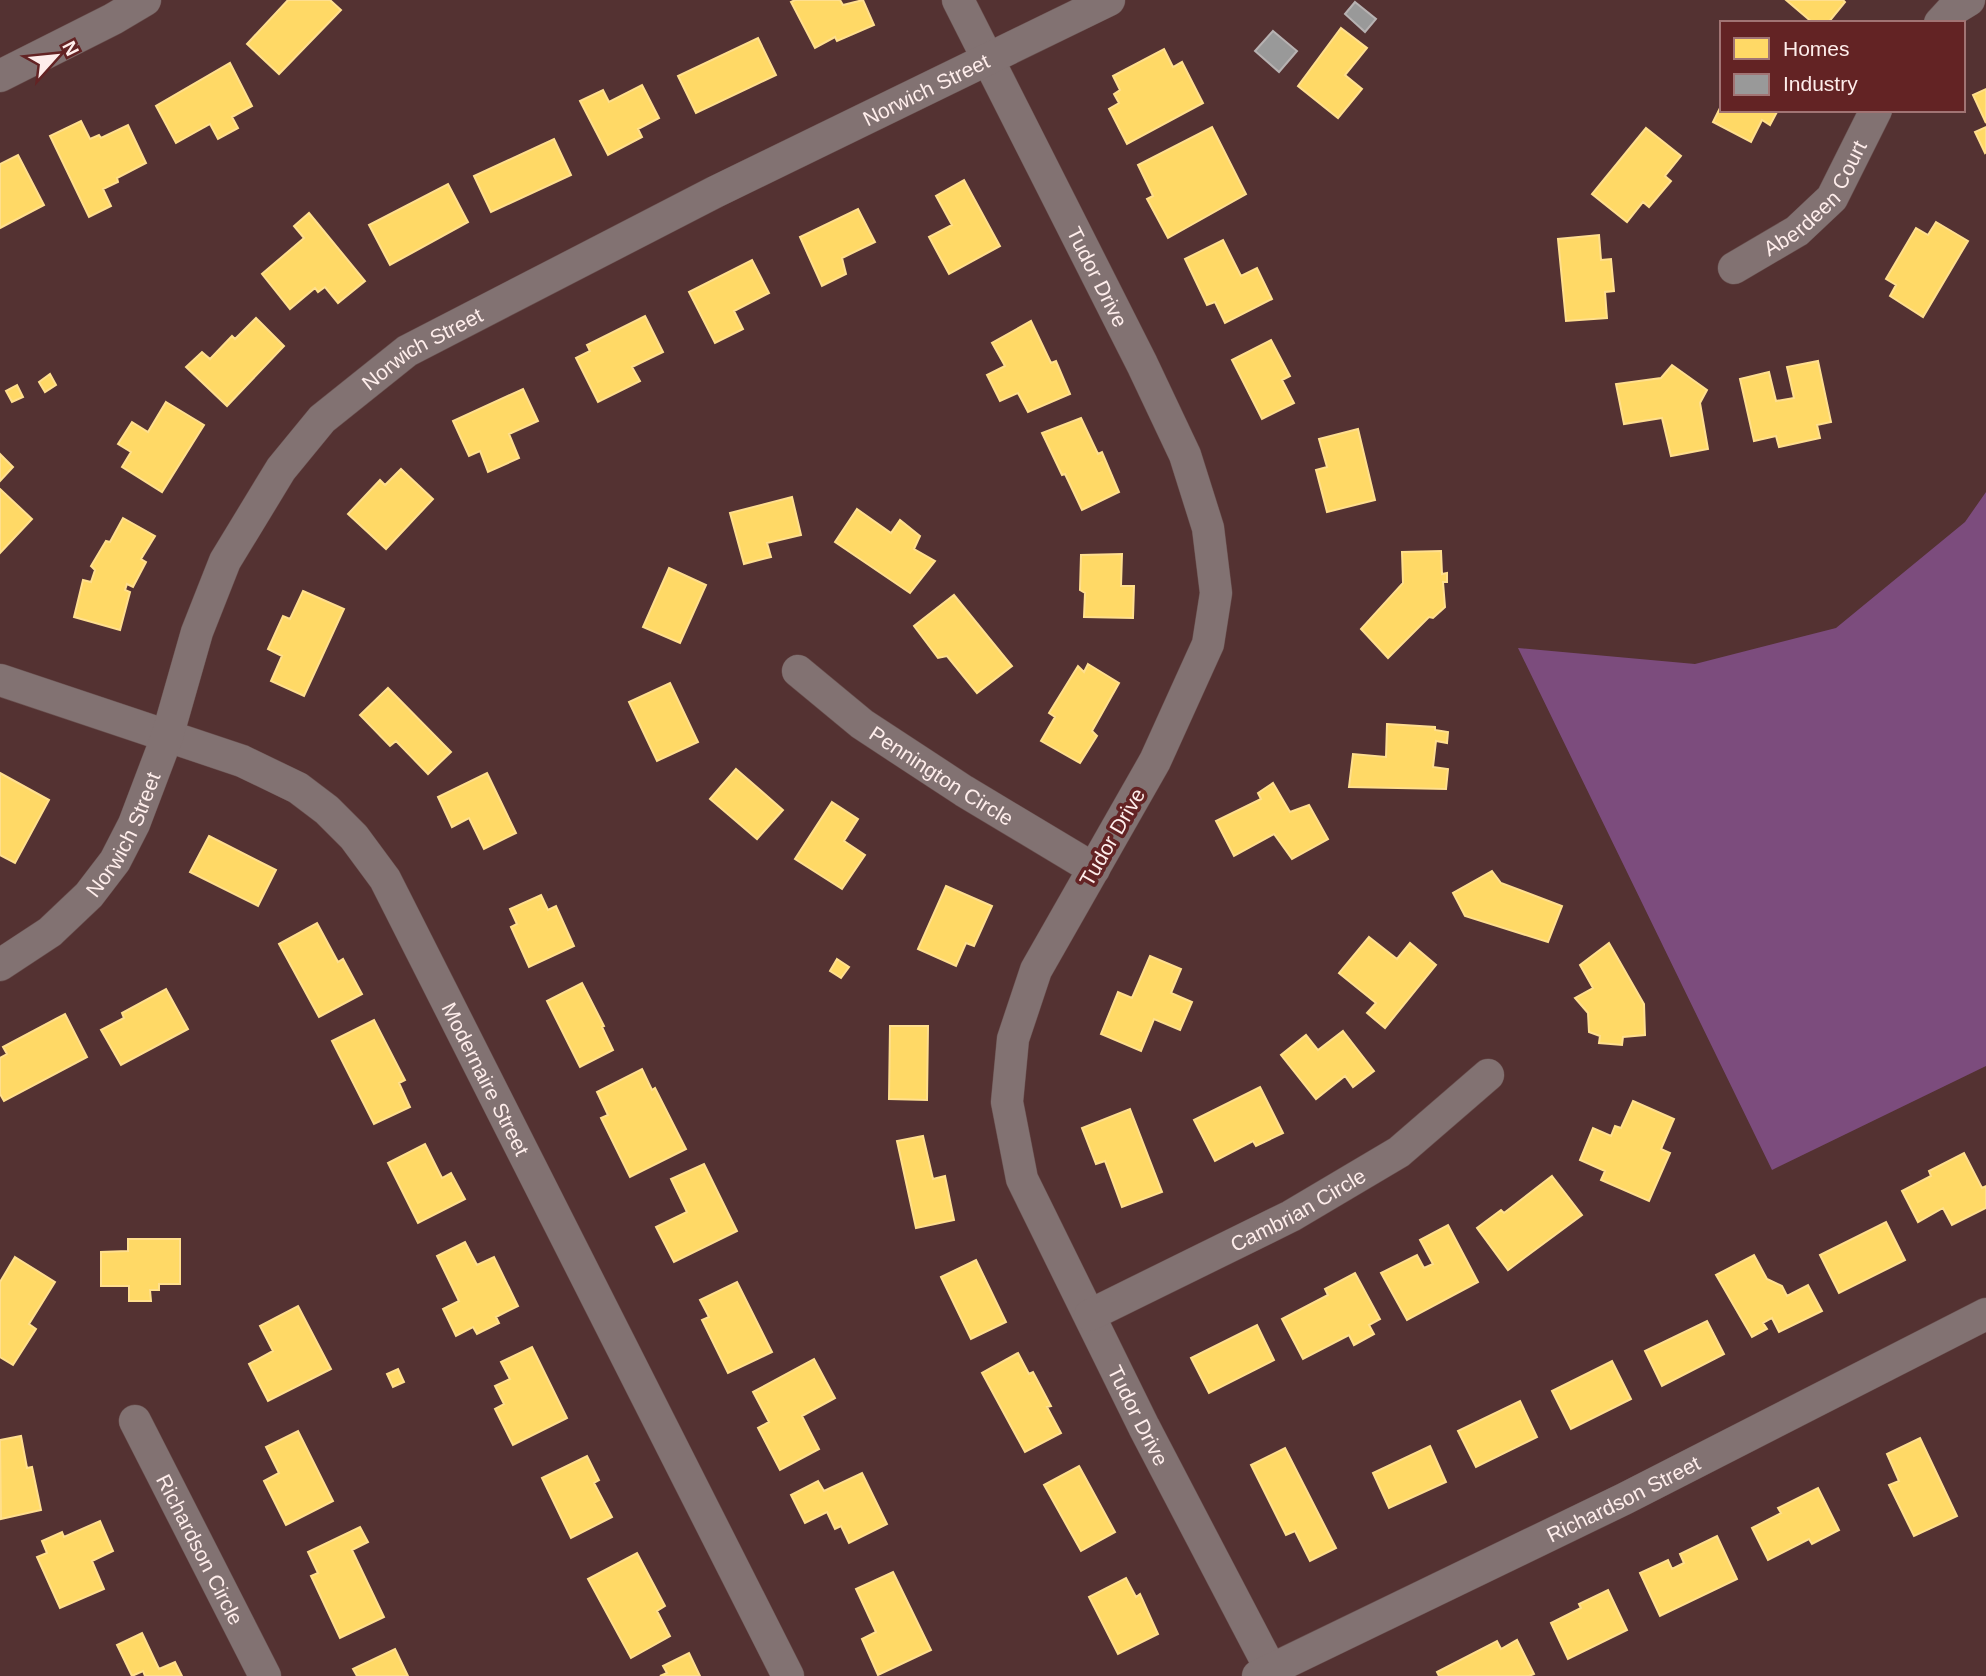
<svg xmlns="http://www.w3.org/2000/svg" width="1986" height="1676" font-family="Arial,sans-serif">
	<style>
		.forest { fill: #7c4c7d }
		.homes { fill: #ffd966; stroke: #ffdf8e; stroke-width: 2 }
		.industry { fill: #999; stroke: #b7b2b2; stroke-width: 2 }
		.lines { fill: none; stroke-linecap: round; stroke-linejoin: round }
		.street-casing { stroke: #694f4e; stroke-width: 33 }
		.street { stroke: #827272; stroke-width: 32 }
		.labels { text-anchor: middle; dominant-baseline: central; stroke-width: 7; stroke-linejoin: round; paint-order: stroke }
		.street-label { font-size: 21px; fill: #feedeb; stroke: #632324 }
	</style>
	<rect width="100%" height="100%" fill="#543232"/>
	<path class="forest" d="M 1986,492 L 1986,1066 L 1772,1170 L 1518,648 L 1695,664 L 1836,628 L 1965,522 Z"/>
	<path class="homes" d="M 288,0 L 330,0 L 341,10 L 279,74 L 247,44 Z
		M 795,0 L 840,0 L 843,5 L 863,0 L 874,25 L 837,41 L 835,37 L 815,48 L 791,2 Z
		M 1786,0 L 1843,0 L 1845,2 L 1828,23 L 1813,23 Z
		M 1341,28 L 1367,48 L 1345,75 L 1362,89 L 1338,118 L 1298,86 Z
		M 758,38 L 776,75 L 696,113 L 678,76 Z
		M 1164,49 L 1173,67 L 1182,62 L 1203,103 L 1127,144 L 1109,109 L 1119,103 L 1114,94 L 1120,90 L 1113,76 Z
		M 230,63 L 252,106 L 232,117 L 238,128 L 218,139 L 210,124 L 176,143 L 156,106 Z
		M 642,85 L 659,118 L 638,129 L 642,137 L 608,155 L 580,101 L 603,90 L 609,102 Z
		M 1986,89 L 1986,123 L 1973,95 Z
		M 1722,104 L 1722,110 L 1778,110 L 1770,125 L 1762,120 L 1751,142 L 1713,122 Z
		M 81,121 L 90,139 L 99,135 L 101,138 L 128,125 L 146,163 L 117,178 L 118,182 L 103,189 L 111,206 L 89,217 L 50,136 Z
		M 1212,127 L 1246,194 L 1168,238 L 1147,199 L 1153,196 L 1138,165 Z
		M 1986,127 L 1986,152 L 1985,153 L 1975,132 Z
		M 1646,128 L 1681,156 L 1665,176 L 1671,181 L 1649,207 L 1643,202 L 1627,222 L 1592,194 Z
		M 554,139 L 571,175 L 491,212 L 474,176 Z
		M 18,155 L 44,205 L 0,228 L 0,164 Z
		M 964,180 L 1000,246 L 949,274 L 929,237 L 952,225 L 936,196 Z
		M 448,184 L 468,222 L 390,265 L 369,225 Z
		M 858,209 L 875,242 L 842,258 L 846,274 L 822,286 L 800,237 Z
		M 309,213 L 365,281 L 338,303 L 325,287 L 318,292 L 315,288 L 290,309 L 262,274 L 304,238 L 294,226 Z
		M 1936,222 L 1968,241 L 1923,317 L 1890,296 L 1896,285 L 1886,279 L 1916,228 L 1928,235 Z
		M 1599,235 L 1601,260 L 1611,259 L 1614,291 L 1605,292 L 1607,318 L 1566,321 L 1558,239 Z
		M 1223,240 L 1241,276 L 1257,268 L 1272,299 L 1225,323 L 1215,302 L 1207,305 L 1185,259 Z
		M 752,260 L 769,293 L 734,311 L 743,329 L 715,343 L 689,292 Z
		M 645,316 L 663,352 L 632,367 L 640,381 L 598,402 L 576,358 L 590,351 L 587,345 Z
		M 256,318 L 284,346 L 227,406 L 186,367 L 202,352 L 210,359 L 232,336 L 235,339 Z
		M 1031,321 L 1051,363 L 1056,361 L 1070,394 L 1028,412 L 1018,393 L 1000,401 L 987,375 L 1005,366 L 992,343 Z
		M 1271,340 L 1290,376 L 1282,380 L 1294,403 L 1262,419 L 1232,360 Z
		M 1818,361 L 1831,422 L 1817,425 L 1820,438 L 1779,447 L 1776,436 L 1754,441 L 1740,379 L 1769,372 L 1776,401 L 1794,398 L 1787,367 Z
		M 1672,365 L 1707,390 L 1700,403 L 1708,449 L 1671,456 L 1662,418 L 1624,424 L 1616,384 L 1661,378 Z
		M 50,374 L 56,385 L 45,392 L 39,382 Z
		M 17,385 L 23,397 L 12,402 L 6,391 Z
		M 523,389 L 538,421 L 509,434 L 519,458 L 488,472 L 480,451 L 469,456 L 453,421 Z
		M 166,402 L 204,425 L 162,492 L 122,467 L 131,452 L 118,444 L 132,422 L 148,432 Z
		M 1081,418 L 1098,454 L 1102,452 L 1119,492 L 1082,510 L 1065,474 L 1062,475 L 1042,433 Z
		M 1358,429 L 1375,500 L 1327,512 L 1316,470 L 1327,467 L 1319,439 Z
		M 0,454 L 13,467 L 0,481 Z
		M 401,469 L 433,499 L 386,549 L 348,514 L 380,480 L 385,485 Z
		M 0,489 L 32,519 L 0,553 Z
		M 792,497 L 801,535 L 767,543 L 771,557 L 744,564 L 730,513 Z
		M 857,509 L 891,533 L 900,520 L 920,536 L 914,549 L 935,561 L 910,593 L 835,542 Z
		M 123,518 L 155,536 L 141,559 L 146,562 L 133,587 L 127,584 L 125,590 L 130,592 L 120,630 L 74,617 L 83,580 L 91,582 L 95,570 L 91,566 L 106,541 L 110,542 Z
		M 1441,551 L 1442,574 L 1447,573 L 1447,582 L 1443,582 L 1445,607 L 1433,618 L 1429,617 L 1388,658 L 1361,629 L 1403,583 L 1402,552 Z
		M 1122,554 L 1121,586 L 1134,586 L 1133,618 L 1084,617 L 1085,593 L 1080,590 L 1081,555 Z
		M 669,568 L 706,585 L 680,643 L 643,627 Z
		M 303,591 L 344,609 L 304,696 L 271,681 L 282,656 L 268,649 L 283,616 L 290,619 Z
		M 954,595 L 1012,666 L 977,693 L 947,656 L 938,658 L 914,626 Z
		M 1088,664 L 1119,683 L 1092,731 L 1097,736 L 1080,763 L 1041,741 L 1055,717 L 1049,713 L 1078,666 L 1084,672 Z
		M 670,683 L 698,742 L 657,761 L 629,702 Z
		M 388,688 L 451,752 L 428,774 L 396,741 L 390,746 L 360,715 Z
		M 1387,724 L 1435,727 L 1435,730 L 1448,732 L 1447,743 L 1436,741 L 1433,767 L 1448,769 L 1446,789 L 1349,787 L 1353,754 L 1386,757 Z
		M 736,769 L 783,810 L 757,839 L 710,799 Z
		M 0,773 L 49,800 L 15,863 L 0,855 Z
		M 487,773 L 516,833 L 484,849 L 469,818 L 452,827 L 438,797 Z
		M 1273,783 L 1290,812 L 1309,805 L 1328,839 L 1292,859 L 1274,834 L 1234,856 L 1216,821 L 1261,799 L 1258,793 Z
		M 832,802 L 858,819 L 844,841 L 865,855 L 842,889 L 795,859 Z
		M 209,836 L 276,870 L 258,906 L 190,872 Z
		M 1492,871 L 1501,883 L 1562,906 L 1548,942 L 1465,916 L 1453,893 Z
		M 946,886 L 992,906 L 974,946 L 966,943 L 956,966 L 918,949 Z
		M 541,895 L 548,910 L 556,906 L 574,946 L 529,967 L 511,927 L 517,924 L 510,909 Z
		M 317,923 L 338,962 L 343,959 L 362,994 L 319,1017 L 279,944 Z
		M 1369,937 L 1397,959 L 1410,943 L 1436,965 L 1385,1028 L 1367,1013 L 1376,1003 L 1339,973 Z
		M 1609,943 L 1644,1004 L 1645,1035 L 1623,1037 L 1622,1045 L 1599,1043 L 1600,1036 L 1589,1032 L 1588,1013 L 1575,998 L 1593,988 L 1580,965 Z
		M 1150,956 L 1181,969 L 1171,993 L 1192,1002 L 1180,1030 L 1154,1019 L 1141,1051 L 1101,1034 L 1118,992 L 1132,998 Z
		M 837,959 L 849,967 L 841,978 L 830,971 Z
		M 582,983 L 604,1026 L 602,1027 L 613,1050 L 580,1067 L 547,1001 Z
		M 166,989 L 188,1029 L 121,1065 L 101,1030 L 124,1018 L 122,1013 Z
		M 65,1014 L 87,1057 L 4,1101 L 0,1094 L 0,1058 L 7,1054 L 3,1047 Z
		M 374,1020 L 405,1080 L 399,1083 L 410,1107 L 374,1124 L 332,1041 Z
		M 890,1026 L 928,1026 L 927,1100 L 889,1099 Z
		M 1343,1031 L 1374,1071 L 1353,1087 L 1345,1076 L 1316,1099 L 1281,1055 L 1306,1035 L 1318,1050 Z
		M 642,1069 L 652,1090 L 655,1088 L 686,1149 L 630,1177 L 601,1118 L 608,1115 L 597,1092 Z
		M 1260,1087 L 1283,1133 L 1256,1146 L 1253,1141 L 1215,1161 L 1194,1120 Z
		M 1633,1101 L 1674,1119 L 1661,1149 L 1670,1153 L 1649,1201 L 1601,1180 L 1605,1171 L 1580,1160 L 1593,1128 L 1611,1136 L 1615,1126 L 1621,1128 Z
		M 1130,1109 L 1162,1192 L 1122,1207 L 1105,1161 L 1096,1164 L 1082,1128 Z
		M 923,1136 L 933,1179 L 945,1176 L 954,1220 L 916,1228 L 897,1141 Z
		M 425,1144 L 442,1178 L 451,1173 L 465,1199 L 418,1223 L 388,1163 Z
		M 1964,1153 L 1982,1188 L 1986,1186 L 1986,1208 L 1952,1225 L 1943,1208 L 1918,1222 L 1902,1191 L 1931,1176 L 1929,1171 Z
		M 704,1164 L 737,1231 L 674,1262 L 656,1227 L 687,1212 L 671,1179 Z
		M 1552,1176 L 1582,1215 L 1508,1270 L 1477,1228 L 1501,1210 L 1504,1213 Z
		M 1886,1222 L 1905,1260 L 1839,1293 L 1820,1255 Z
		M 1448,1225 L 1478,1282 L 1407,1320 L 1381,1273 L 1417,1255 L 1424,1268 L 1433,1264 L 1420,1240 Z
		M 128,1239 L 180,1239 L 180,1284 L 159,1284 L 159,1290 L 150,1290 L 151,1301 L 129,1301 L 129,1286 L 101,1286 L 101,1252 L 128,1251 Z
		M 465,1242 L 477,1265 L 494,1257 L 518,1306 L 496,1317 L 499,1323 L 477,1334 L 473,1327 L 456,1336 L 443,1309 L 459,1301 L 437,1256 Z
		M 1754,1255 L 1767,1279 L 1782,1286 L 1787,1296 L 1808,1285 L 1822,1311 L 1779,1332 L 1772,1318 L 1763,1323 L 1767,1329 L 1752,1337 L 1716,1275 Z
		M 15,1257 L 55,1282 L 29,1324 L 36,1329 L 13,1365 L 0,1357 L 0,1282 Z
		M 976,1260 L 1006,1322 L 971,1339 L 941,1277 Z
		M 1355,1273 L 1380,1319 L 1369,1325 L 1374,1334 L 1354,1345 L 1349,1335 L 1303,1359 L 1282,1319 L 1328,1295 L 1325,1289 Z
		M 737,1282 L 772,1352 L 728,1373 L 702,1320 L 709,1317 L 700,1300 Z
		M 298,1306 L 331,1369 L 268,1401 L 249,1364 L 273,1351 L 260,1326 Z
		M 1707,1321 L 1724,1354 L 1662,1386 L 1645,1351 Z
		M 1257,1325 L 1274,1360 L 1209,1393 L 1191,1358 Z
		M 532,1347 L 567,1418 L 513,1445 L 495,1409 L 504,1404 L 495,1386 L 510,1379 L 501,1362 Z
		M 1018,1353 L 1029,1374 L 1033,1372 L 1051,1406 L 1047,1407 L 1061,1433 L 1025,1452 L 982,1373 Z
		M 814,1359 L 835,1398 L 802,1416 L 819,1449 L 780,1470 L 758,1428 L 769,1422 L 753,1392 Z
		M 1612,1361 L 1631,1399 L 1571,1429 L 1552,1391 Z
		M 398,1369 L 404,1382 L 393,1387 L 387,1374 Z
		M 1520,1401 L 1537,1437 L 1476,1467 L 1458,1431 Z
		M 298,1431 L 333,1501 L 286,1525 L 264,1481 L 279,1473 L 266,1447 Z
		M 21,1436 L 27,1468 L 32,1467 L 41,1510 L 1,1519 L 0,1440 Z
		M 1920,1438 L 1957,1516 L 1914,1536 L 1889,1485 L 1899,1481 L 1887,1454 Z
		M 1430,1446 L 1446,1482 L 1389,1508 L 1373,1473 Z
		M 1285,1448 L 1336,1548 L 1310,1561 L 1295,1531 L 1286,1535 L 1251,1465 Z
		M 587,1456 L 599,1480 L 594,1483 L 612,1517 L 571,1538 L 542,1478 Z
		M 1079,1466 L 1115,1532 L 1081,1551 L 1044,1485 Z
		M 862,1473 L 887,1524 L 849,1543 L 841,1526 L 835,1529 L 827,1512 L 805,1523 L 791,1495 L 818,1481 L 824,1491 Z
		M 1818,1488 L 1839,1530 L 1812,1544 L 1809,1539 L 1768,1560 L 1752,1528 L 1781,1513 L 1778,1508 Z
		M 100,1521 L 113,1551 L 92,1561 L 104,1589 L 60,1608 L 37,1557 L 47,1553 L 42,1541 L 62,1532 L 64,1537 Z
		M 360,1527 L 368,1542 L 352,1550 L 384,1617 L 340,1638 L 311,1576 L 318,1573 L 308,1552 Z
		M 1717,1536 L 1737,1579 L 1660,1616 L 1640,1573 L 1668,1560 L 1672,1569 L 1684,1563 L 1680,1554 Z
		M 637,1553 L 665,1606 L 657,1611 L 670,1636 L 631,1658 L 588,1579 Z
		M 893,1572 L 931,1650 L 878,1675 L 862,1639 L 876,1632 L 856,1589 Z
		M 1126,1578 L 1136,1597 L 1140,1594 L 1158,1634 L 1118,1654 L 1089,1597 Z
		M 1608,1590 L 1627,1630 L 1568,1659 L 1551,1623 L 1581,1608 L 1579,1604 Z
		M 142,1633 L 159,1669 L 175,1662 L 182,1676 L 145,1676 L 143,1671 L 132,1676 L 117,1645 Z
		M 1517,1640 L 1534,1674 L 1529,1676 L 1439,1676 L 1437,1672 L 1497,1641 L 1501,1649 Z
		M 395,1649 L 408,1676 L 357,1676 L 353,1669 Z
		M 689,1653 L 700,1676 L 660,1676 L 667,1673 L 663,1666 Z"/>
	<path class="industry" d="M 1355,2 L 1376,19 L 1365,32 L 1345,14 Z
		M 1273,31 L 1297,51 L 1279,72 L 1255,51 Z"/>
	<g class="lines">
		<g class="street-casing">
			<g id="street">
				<path id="s1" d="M 958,0 L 1142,364 L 1185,455 L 1208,528 L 1216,593 L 1208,644 L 1155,761 L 1036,970 L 1013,1039 L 1007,1102 L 1022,1179 L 1144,1427 L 1271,1670"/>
				<path d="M 1940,23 L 1951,11 L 1969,0"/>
				<path d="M 0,76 L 113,19 L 145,0"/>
				<path id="s2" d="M 1734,268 L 1797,231 L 1832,198 L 1876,110"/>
				<path id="s3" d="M 798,671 L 862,724 L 964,791 L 1094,869"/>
				<path id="s4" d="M 0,680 L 242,761 L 298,788 L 327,810 L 354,837 L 385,879 L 788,1676"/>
				<path id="s5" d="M 0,965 L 50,932 L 89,895 L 115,861 L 134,824 L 167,737 L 197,632 L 225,561 L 281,469 L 322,419 L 407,351 L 715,192 L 1109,0"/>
				<path id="s6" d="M 1090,1315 L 1291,1216 L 1399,1152 L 1488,1075"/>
				<path id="s7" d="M 135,1421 L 265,1676"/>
				<path id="s8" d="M 1258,1676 L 1624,1499 L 1986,1314"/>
			</g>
		</g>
		<use href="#street" class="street"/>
	</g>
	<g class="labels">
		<g class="street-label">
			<text stroke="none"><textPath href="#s5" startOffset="1339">Norwich Street</textPath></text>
			<text stroke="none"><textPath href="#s2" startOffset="110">Aberdeen Court</textPath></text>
			<text stroke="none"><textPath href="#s1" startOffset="310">Tudor Drive</textPath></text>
			<text stroke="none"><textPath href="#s5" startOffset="772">Norwich Street</textPath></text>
			<text stroke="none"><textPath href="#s3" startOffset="178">Pennington Circle</textPath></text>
			<text stroke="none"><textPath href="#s5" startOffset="184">Norwich Street</textPath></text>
			<text transform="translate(1112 837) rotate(-60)">Tudor Drive</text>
			<text stroke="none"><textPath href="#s4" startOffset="668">Modernaire Street</textPath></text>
			<text stroke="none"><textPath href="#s6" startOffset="233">Cambrian Circle</textPath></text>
			<text stroke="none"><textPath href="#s1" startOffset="1549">Tudor Drive</textPath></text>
			<text stroke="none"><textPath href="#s8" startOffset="406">Richardson Street</textPath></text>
			<text stroke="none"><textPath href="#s7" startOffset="144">Richardson Circle</textPath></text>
		</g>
	</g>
	<rect x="1720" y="21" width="245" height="91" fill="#632324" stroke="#a17474" stroke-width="2"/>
	<rect x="1734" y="38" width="35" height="21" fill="#ffd966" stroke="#a17474" stroke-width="2"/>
	<text x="1783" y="56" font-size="21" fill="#feedeb">Homes</text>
	<rect x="1734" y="74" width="35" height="21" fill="#999999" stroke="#a17474" stroke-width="2"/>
	<text x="1783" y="91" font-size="21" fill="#feedeb">Industry</text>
	<g transform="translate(56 56) rotate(63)" stroke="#632324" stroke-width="5" paint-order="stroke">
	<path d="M0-5L12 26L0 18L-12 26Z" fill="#feedeb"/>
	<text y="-10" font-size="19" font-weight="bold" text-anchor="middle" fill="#feedeb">N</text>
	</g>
</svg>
